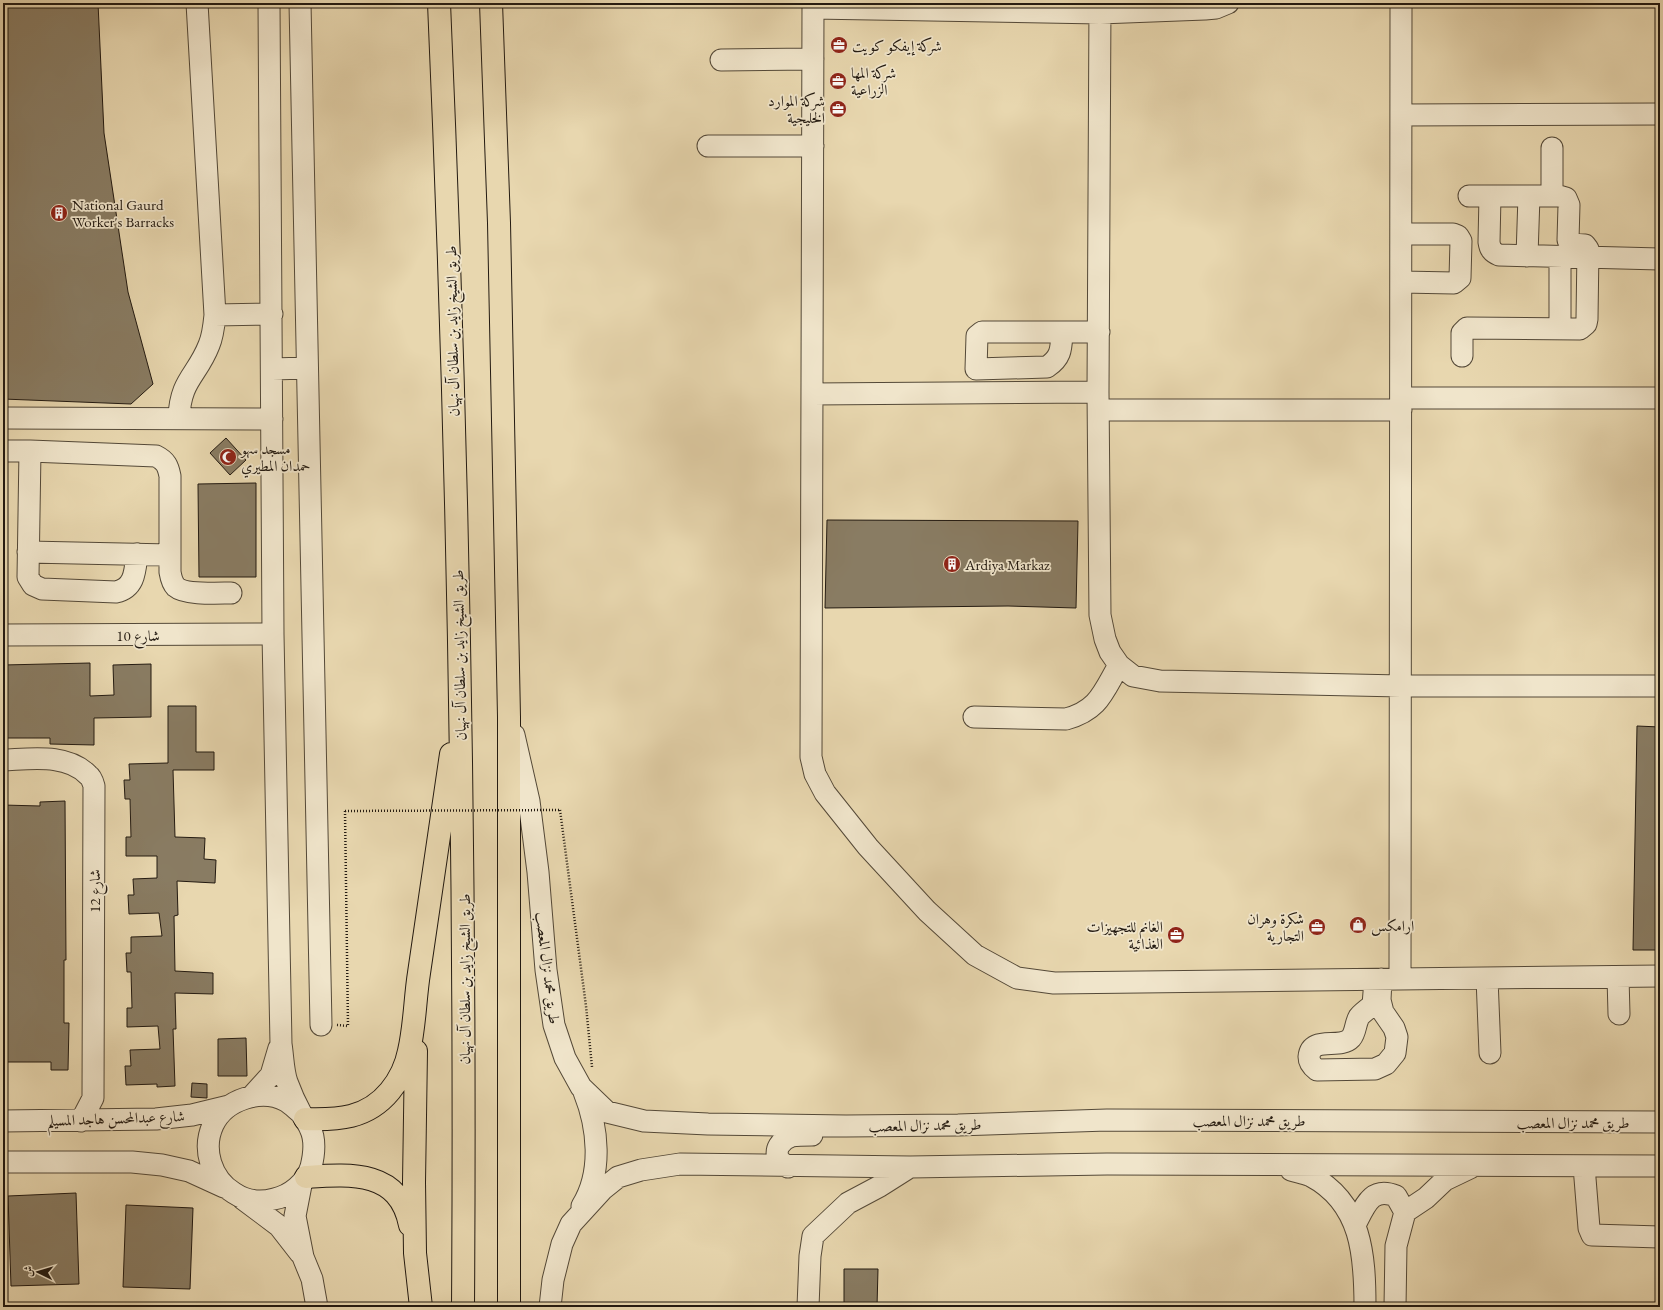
<svg xmlns="http://www.w3.org/2000/svg" width="1663" height="1310" font-family="'EB Garamond',Amiri,serif">
	<style>
		.building { fill: #897c63; stroke: #231a11 }
		.lines { fill: none; stroke-linecap: round; stroke-linejoin: round }
		.minor-casing { stroke: #544938; stroke-width: 23 }
		.highway-casing { stroke: #231a11; stroke-width: 24 }
		.path { stroke: #231a11; stroke-width: 2.5; stroke-dasharray: 1 2; stroke-linecap: butt }
		.minor { stroke: #f0e5cb; stroke-width: 21 }
		.highway { stroke: #e8d7af; stroke-width: 22 }
		.path-bridge { stroke: #231a11; stroke-width: 2.5; stroke-dasharray: 1 2; stroke-linecap: butt }
		.labels { text-anchor: middle; dominant-baseline: central; stroke-width: 3.5; stroke-linejoin: round; paint-order: stroke }
		.poi-label { font-size: 15px; fill: #231a11; stroke: #f0e5cb; text-anchor: start }
		.street-label { font-size: 15px; fill: #231a11; stroke: #f0e5cb }
	</style>
	<rect width="100%" height="100%" fill="#e8d7af"/>
	<filter id="stains"><feTurbulence type="fractalNoise" baseFrequency=".005" numOctaves="4"/><feColorMatrix values="0 0 0 0 .2 0 0 0 0 .09 0 0 0 0 .02 0 0 0 .5 -.17"/></filter>
	<radialGradient id="worn" r=".72"><stop offset=".6" stop-color="#630" stop-opacity="0"/><stop offset="1" stop-color="#630" stop-opacity=".3"/></radialGradient>
	<path class="building" d="M 3,3 L 98,3 L 104,133 L 128,292 L 153,384 L 131,404 L 3,399 Z
		M 226,438 L 246,460 L 230,475 L 210,453 Z
		M 256,483 L 256,577 L 199,577 L 198,484 Z
		M 827,520 L 1078,521 L 1076,608 L 1008,606 L 825,608 Z
		M 90,663 L 90,696 L 114,695 L 113,665 L 151,664 L 151,717 L 94,718 L 94,745 L 50,744 L 50,738 L 3,738 L 3,665 Z
		M 168,706 L 196,706 L 196,752 L 214,752 L 214,770 L 173,770 L 175,837 L 205,838 L 204,859 L 216,860 L 215,883 L 177,881 L 178,915 L 174,916 L 175,971 L 213,973 L 213,994 L 175,993 L 176,1029 L 173,1029 L 175,1086 L 157,1087 L 157,1084 L 126,1085 L 125,1066 L 131,1066 L 130,1050 L 160,1049 L 158,1026 L 127,1027 L 127,1008 L 132,1008 L 131,972 L 127,972 L 126,953 L 131,953 L 131,937 L 162,936 L 159,913 L 129,914 L 128,895 L 134,895 L 133,879 L 157,878 L 157,856 L 126,856 L 126,837 L 131,837 L 130,799 L 125,799 L 124,780 L 130,780 L 129,764 L 168,763 Z
		M 1637,726 L 1660,727 L 1660,950 L 1633,950 Z
		M 65,801 L 66,960 L 64,960 L 64,1023 L 69,1023 L 68,1070 L 51,1070 L 51,1062 L 3,1062 L 3,805 L 40,806 L 40,802 Z
		M 246,1038 L 247,1076 L 218,1076 L 218,1039 Z
		M 192,1083 L 207,1084 L 207,1098 L 191,1097 Z
		M 76,1193 L 79,1284 L 11,1286 L 8,1196 Z
		M 126,1205 L 193,1208 L 190,1289 L 123,1287 Z
		M 844,1269 L 878,1269 L 877,1307 L 844,1307 Z"/>
	<g class="lines">
		<g class="minor-casing">
			<path id="minor" d="M 269,3 L 273,634 L 281,1044 C 283,1056 283,1071 287,1082 C 291,1093 296,1104 301,1113 C 304,1118 308,1123 310,1128 C 316,1140 314,1155 311,1167 C 306,1183 290,1196 274,1199 C 260,1203 246,1201 234,1193 C 211,1179 202,1149 213,1125 C 225,1099 262,1088 286,1101 C 291,1104 296,1109 301,1113
				M 300,3 L 321,1025
				M 813,3 L 811,757 L 815,774 L 825,793 L 868,847 L 927,911 L 975,955 L 1017,978 L 1054,983 L 1660,976
				M 1100,3 L 1098,392 L 1100,615 L 1105,639 L 1110,652 L 1119,665 L 1133,676 L 1160,681 L 1401,686 L 1660,686
				M 813,8 L 1100,13 L 1205,9 L 1216,8 L 1228,3
				M 721,60 L 813,59
				M 1401,115 L 1660,114
				M 708,146 L 813,146
				M 1490,196 L 1489,242 C 1490,249 1492,252 1499,255 L 1660,259
				M 1552,196 L 1552,148
				M 1401,234 L 1453,234 L 1458,236 L 1461,241 L 1460,278 L 1454,283 L 1401,282
				M 1527,256 L 1529,196
				M 1560,256 L 1560,329
				M 215,315 L 272,314
				M 1062,332 C 1061,348 1062,357 1047,367 L 976,369 L 977,336 L 982,332 L 1099,332
				M 1462,356 L 1462,333 L 1467,328 L 1580,329 L 1586,324 L 1587,319 L 1588,249 L 1585,245 L 1572,244 L 1568,240 L 1569,205 L 1566,198 L 1559,196 L 1469,196
				M 272,369 L 307,368
				M 812,394 L 1098,392
				M 1401,398 L 1660,398
				M 1099,410 L 1401,410
				M 3,418 L 272,419
				M 179,418 C 180,380 197,376 209,345 C 213,336 214,325 215,315 L 197,3
				M 3,451 L 30,451 L 156,456 C 166,461 168,466 170,476 L 170,572 C 171,578 172,583 176,587 C 185,595 219,593 231,593
				M 30,451 L 28,577 L 33,585 L 42,589 L 116,592 C 135,588 135,571 137,554
				M 28,552 L 170,555
				M 3,635 L 273,634
				M 974,717 L 1066,719 C 1099,710 1103,692 1119,665
				M 514,735 L 529,801 L 538,872 L 546,970 L 554,1025 L 565,1058 L 581,1087 L 607,1112 L 644,1121 L 708,1124 L 846,1126 L 958,1125 L 1107,1120 L 1660,1122
				M 3,760 C 31,759 67,753 88,775 C 91,777 93,782 94,786 L 93,1098 L 81,1121
				M 1618,977 L 1619,1014
				M 1487,978 L 1490,1053
				M 1400,979 L 1401,3
				M 1375,980 L 1373,1005 C 1369,1008 1362,1013 1359,1017 C 1355,1024 1356,1032 1351,1038 C 1340,1050 1311,1035 1309,1057 C 1309,1063 1313,1067 1317,1070 L 1375,1069 L 1386,1064 L 1395,1053 L 1397,1037 L 1394,1028 L 1383,1012 L 1380,1000 L 1381,979
				M 252,1096 L 271,1075 L 279,1048
				M 3,1121 L 156,1119 L 192,1115 L 229,1106
				M 3,1162 L 132,1162 L 162,1165 L 189,1171 L 224,1187
				M 1584,1166 L 1589,1228 L 1592,1235 L 1660,1237
				M 788,1167 C 786,1165 782,1163 780,1161 C 772,1150 782,1139 792,1136 C 798,1135 806,1135 812,1135
				M 1291,1170 C 1297,1172 1305,1173 1311,1176 C 1362,1203 1365,1256 1365,1307
				M 301,1185 L 295,1216 L 303,1257 L 312,1279 L 317,1307
				M 243,1199 L 279,1226 L 300,1253
				M 582,1206 C 603,1172 598,1127 584,1092
				M 1355,1225 C 1365,1206 1371,1186 1396,1196 L 1405,1212
				M 550,1307 L 553,1280 L 562,1244 L 571,1224 L 603,1189 L 618,1177 L 641,1170 L 680,1164 L 910,1167 L 1107,1164 L 1660,1166
				M 808,1307 L 810,1256 L 813,1236 L 848,1203 L 880,1186 L 910,1167
				M 1395,1307 L 1396,1246 L 1405,1212 L 1426,1198 L 1445,1180 L 1470,1168"/>
		</g>
		<g class="highway-casing">
			<path id="highway" d="M 439,3 C 458,437 466,872 463,1307
				M 491,3 L 499,223 L 509,717 L 509,1307
				M 416,1051 L 414,1182 L 415,1253 L 421,1307
				M 305,1119 C 338,1120 367,1119 390,1091 C 400,1079 406,1066 409,1051 C 415,1025 415,998 419,973 C 429,900 440,827 451,754
				M 306,1177 C 351,1174 399,1170 410,1225"/>
		</g>
		<path class="path" d="M 560,810 L 586,1006 L 592,1067
			M 337,1025 L 348,1026 L 345,811"/>
		<use href="#minor" class="minor"/>
		<use href="#highway" class="highway"/>
		<path class="path-bridge" d="M 345,811 L 560,810"/>
	</g>
	<defs>
		<g id="office-disc" transform="scale(0.9)"><circle r="9.5" fill="#8f2418" stroke="#f0e5cb"/><path d="M-6-3h4V-5.5h4V-3h4V5H-6ZM-1-4.5V-3h2v-1.5ZM-6 0V1H6V0Z" fill="#fff"/></g>
		<g id="building-disc" transform="scale(0.9)"><circle r="9.5" fill="#8f2418" stroke="#f0e5cb"/><path d="M-4-6H4V6H1V3H-1V6H-4ZM-2.5-4.3h1.7v1.8h-1.7ZM.8-4.3h1.7v1.8H.8ZM-2.5-1h1.7V.8h-1.7ZM.8-1h1.7V.8H.8Z" fill="#fff"/></g>
		<g id="mosque-disc" transform="scale(0.9)"><circle r="9.5" fill="#8f2418" stroke="#f0e5cb"/><path d="M3.5-4.9A6 6 0 1 0 3.5 4.9A5 5 0 1 1 3.5-4.9Z" fill="#fff"/></g>
		<g id="shop-disc" transform="scale(0.9)"><circle r="9.5" fill="#8f2418" stroke="#f0e5cb"/><path d="M-5-2.5h2.3a2.7 3.5 0 0 1 5.4 0H5L5.5 6h-11ZM-1.5-2.5h3a1.5 2.3 0 0 0-3 0Z" fill="#fff"/></g>
	</defs>
	<g fill-rule="evenodd">
		<use href="#office-disc" x="839" y="45"/>
		<use href="#office-disc" x="838" y="81"/>
		<use href="#office-disc" x="838" y="109"/>
		<use href="#building-disc" x="59" y="213"/>
		<use href="#mosque-disc" x="228" y="457"/>
		<use href="#building-disc" x="952" y="564"/>
		<use href="#shop-disc" x="1358" y="925"/>
		<use href="#office-disc" x="1317" y="927"/>
		<use href="#office-disc" x="1176" y="935"/>
	</g>
	<g class="labels">
		<g class="poi-label">
			<text x="852" y="45">شركة إيفكو كويت</text>
			<text x="851" y="72">شركة المها<tspan x="851" dy="17">الزراعية</tspan></text>
			<text x="825" y="100" text-anchor="end">شركة الموارد<tspan x="825" dy="17">الخليجية</tspan></text>
			<text x="72" y="204">National Gaurd<tspan x="72" dy="17">Worker's Barracks</tspan></text>
			<text x="241" y="448">مسجد سهو<tspan x="241" dy="17">حمدان المطيري</tspan></text>
			<text x="965" y="564">Ardiya Markaz</text>
			<text x="1304" y="918" text-anchor="end">شكرة وهران<tspan x="1304" dy="17">التجارية</tspan></text>
			<text x="1371" y="925">ارامكس</text>
			<text x="1163" y="926" text-anchor="end">الغانم للتجهيزات<tspan x="1163" dy="17">الغذائية</tspan></text>
		</g>
		<g class="street-label">
			<text transform="translate(452 331) rotate(-91)">طريق الشيخ زايد بن سلطان آل نهيان</text>
			<text x="138" y="635">شارع 10</text>
			<text transform="translate(459 655) rotate(-91)">طريق الشيخ زايد بن سلطان آل نهيان</text>
			<text transform="translate(94 891) rotate(-90)">شارع 12</text>
			<text transform="translate(548 968) rotate(83)">طريق محمد نزال المعصب</text>
			<text transform="translate(464 979) rotate(-90)">طريق الشيخ زايد بن سلطان آل نهيان</text>
			<text transform="translate(116 1118) rotate(-2)">شارع عبدالمحسن هاجد المسيلم</text>
			<text x="1249" y="1120">طريق محمد نزال المعصب</text>
			<text x="1573" y="1122">طريق محمد نزال المعصب</text>
			<text transform="translate(925 1125) rotate(-1)">طريق محمد نزال المعصب</text>
		</g>
	</g>
	<rect width="1663" height="1310" fill="none" stroke="#e8d7af" stroke-width="16"/>
	<rect x="4" y="4" width="1655" height="1302" fill="none" stroke="#231a11" stroke-width="2"/>
	<rect x="8" y="8" width="1647" height="1294" fill="none" stroke="#231a11"/>
	<g transform="translate(38 1272) rotate(275)" stroke="#f0e5cb" stroke-width="3" paint-order="stroke">
	<path d="M0-3L7 15L0 10L-7 15Z" fill="#231a11"/>
	<text y="-6" font-size="11" font-weight="bold" text-anchor="middle" fill="#231a11">ش</text>
	</g>
	<rect width="100%" height="100%" filter="url(#stains)"/>
	<rect width="100%" height="100%" fill="url(#worn)"/>
</svg>
